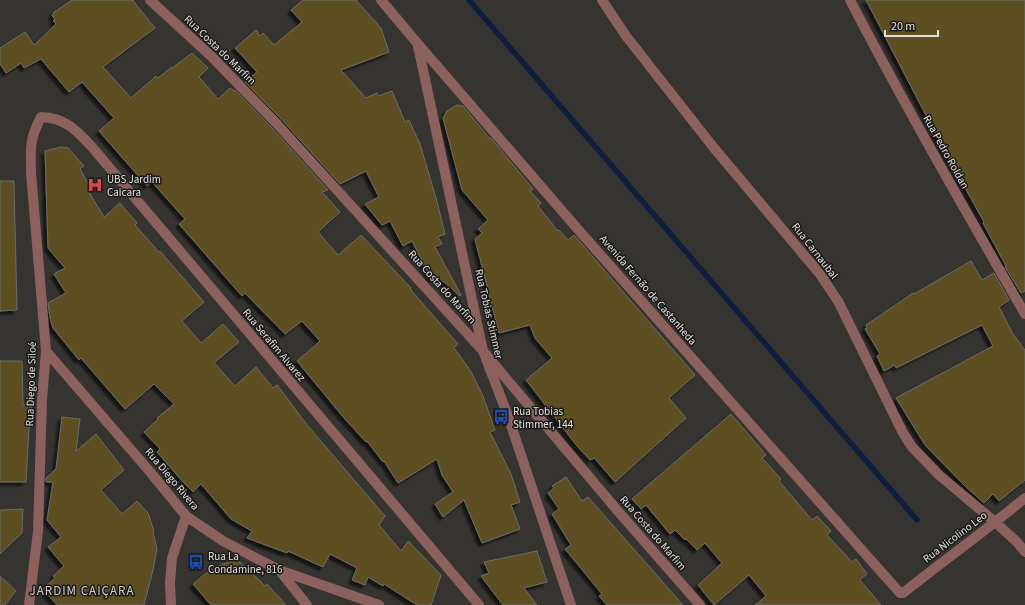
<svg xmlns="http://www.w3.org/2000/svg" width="1025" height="605" font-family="'Source Sans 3',sans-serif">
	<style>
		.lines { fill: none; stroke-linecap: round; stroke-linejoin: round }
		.stream { stroke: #0e1e3f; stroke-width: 5.5 }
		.building { fill: #5d5022; stroke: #6d6c69; filter: url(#shadow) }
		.minor { stroke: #8c605d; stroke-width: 10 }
		.labels { text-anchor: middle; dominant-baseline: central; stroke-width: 3; stroke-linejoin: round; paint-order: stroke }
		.street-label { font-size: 11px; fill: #e0dfdd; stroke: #1c1b1a }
		.poi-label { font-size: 11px; fill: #e0dfdd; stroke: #1c1b1a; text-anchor: start }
		.quarter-label { font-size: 13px; letter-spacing: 1px; fill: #cbcac6; stroke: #1c1b1a }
	</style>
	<defs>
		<filter id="shadow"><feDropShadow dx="-3.5" dy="3.5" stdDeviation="1" flood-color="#0009"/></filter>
	</defs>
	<rect width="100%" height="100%" fill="#353431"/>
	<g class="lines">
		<path class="stream" d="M 469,0 L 917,520"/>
	</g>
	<path class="building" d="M 72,0 L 133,0 L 137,6 L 155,28 L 103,67 L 131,98 L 156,76 L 158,78 L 172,67 L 172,68 L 192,53 L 208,68 L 199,77 L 218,99 L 230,88 L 234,91 L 235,90 L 273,129 L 328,190 L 322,192 L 340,212 L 318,232 L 338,255 L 361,235 L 411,288 L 410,289 L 458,344 L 454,348 L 470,370 L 483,396 L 495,430 L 490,432 L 511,474 L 520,502 L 511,505 L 520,529 L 482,543 L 464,500 L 443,517 L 435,504 L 453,492 L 442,475 L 437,459 L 398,483 L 384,461 L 383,462 L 367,441 L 366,442 L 344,418 L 297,361 L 320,341 L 302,321 L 285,334 L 245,293 L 242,296 L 179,224 L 185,219 L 152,182 L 147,186 L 99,131 L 114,118 L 82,82 L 69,92 L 41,59 L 24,68 L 21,63 L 6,73 L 0,64 L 0,48 L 25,32 L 34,45 L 56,24 L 53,21 L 55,20 L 52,15 L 54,14 L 53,13 Z
		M 303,0 L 356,0 L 381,28 L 389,52 L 341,70 L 366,98 L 377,93 L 378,96 L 392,91 L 405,122 L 409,120 L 420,144 L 436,198 L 445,234 L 438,237 L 442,244 L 435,247 L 461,295 L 460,296 L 437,276 L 431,279 L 412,241 L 403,246 L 390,221 L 382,225 L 365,204 L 379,197 L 366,171 L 340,184 L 283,121 L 245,82 L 257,72 L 235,48 L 256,30 L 260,36 L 263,33 L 274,45 L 302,22 L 291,10 Z
		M 866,0 L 1025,0 L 1025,291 L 1021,293 L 1005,267 L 1006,266 L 983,223 L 984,222 L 942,146 Z
		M 457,105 L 463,106 L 490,139 L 491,138 L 533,189 L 530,191 L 541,203 L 538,206 L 558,231 L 559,230 L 568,240 L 574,235 L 695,375 L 669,398 L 686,418 L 615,482 L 597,461 L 594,458 L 590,460 L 577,446 L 526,380 L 552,358 L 535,338 L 530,325 L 499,333 L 475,239 L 482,233 L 478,229 L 488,220 L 462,190 L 443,118 L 447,111 Z
		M 61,147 L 68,148 L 84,166 L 80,169 L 90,187 L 87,189 L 104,217 L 120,203 L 137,223 L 135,225 L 159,252 L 160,251 L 204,302 L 182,321 L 201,343 L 223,324 L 239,342 L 214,363 L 235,386 L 256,367 L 273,388 L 277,385 L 308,426 L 385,516 L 379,525 L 401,551 L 408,541 L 441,575 L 431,605 L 417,605 L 384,584 L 383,586 L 368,577 L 365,585 L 352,580 L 357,568 L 330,554 L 323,567 L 288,551 L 287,553 L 247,538 L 252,531 L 231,519 L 201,484 L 193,492 L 183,482 L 157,452 L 160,449 L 144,432 L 158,419 L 157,418 L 174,404 L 154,384 L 125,409 L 81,358 L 79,360 L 53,328 L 50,318 L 48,303 L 66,293 L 54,274 L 65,268 L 48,248 L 45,151 Z
		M 0,181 L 14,181 L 17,310 L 0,311 Z
		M 971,261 L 982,280 L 994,273 L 1009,300 L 999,307 L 1013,334 L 1025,350 L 1025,480 L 999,501 L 993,494 L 984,503 L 964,485 L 925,445 L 896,398 L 993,346 L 982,325 L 896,368 L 895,365 L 884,371 L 877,356 L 880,354 L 865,329 L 867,328 L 866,325 L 913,293 L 914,294 Z
		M 0,361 L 22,361 L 23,405 L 32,405 L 29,428 L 26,482 L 0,482 Z
		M 731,414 L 766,455 L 762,458 L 781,479 L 779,481 L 812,520 L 817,516 L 831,531 L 827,535 L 852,562 L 856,559 L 867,574 L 860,580 L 881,605 L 755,605 L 766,596 L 749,575 L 714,605 L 698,585 L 722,563 L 705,543 L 697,550 L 686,539 L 685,540 L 675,530 L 670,534 L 646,505 L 641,509 L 632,499 Z
		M 62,417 L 80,419 L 76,451 L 96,434 L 124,470 L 101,490 L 122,514 L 137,501 L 148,513 L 154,531 L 153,532 L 157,549 L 153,570 L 144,605 L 57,605 L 43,589 L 55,578 L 53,576 L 64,566 L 48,547 L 61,537 L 47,520 L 53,482 L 46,482 L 46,478 L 56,469 Z
		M 566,477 L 582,501 L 588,497 L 683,605 L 607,605 L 599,596 L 602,594 L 565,549 L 571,545 L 552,514 L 559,509 L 548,493 L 554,488 L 552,486 Z
		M 23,509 L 22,533 L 0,554 L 0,510 Z
		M 537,551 L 547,582 L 524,588 L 537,605 L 503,605 L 481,576 L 489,573 L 484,562 Z
		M 237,560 L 250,571 L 265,586 L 267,584 L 286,605 L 211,605 L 193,584 L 205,574 L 223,564 Z
		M 0,576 L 16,591 L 5,605 L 0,605 Z"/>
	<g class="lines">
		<path class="minor" d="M 150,0 L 211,56 L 278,125 L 483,351 L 617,510 L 700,605
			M 381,0 L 418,44 L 582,234 L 900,593 L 903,593 C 943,561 985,531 1025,498
			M 602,0 L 626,36 L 714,148 L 819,273 L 838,301 L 903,433 L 912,447 L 939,475 L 995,522 L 1017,542 L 1025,552
			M 850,0 C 905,106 965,210 1025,314
			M 418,46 L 483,351 L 508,416 L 571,605
			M 46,351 L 151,473 L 186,516 L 223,541 L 279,570 L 379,605
			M 280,571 L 307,605
			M 29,605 L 38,531 L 42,400 L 46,351 L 31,173 C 31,163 30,151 32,141 C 33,133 37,125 41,117 C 66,118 76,130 92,147 L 479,605
			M 171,605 L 170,583 L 172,558 L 186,516"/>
	</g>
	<defs>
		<g id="hospital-bare" transform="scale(1.2)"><path d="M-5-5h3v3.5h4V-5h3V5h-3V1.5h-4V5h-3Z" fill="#e0444e" stroke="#1c1b1a" stroke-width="2.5" paint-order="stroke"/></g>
		<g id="bus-bare" transform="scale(1.2)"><path d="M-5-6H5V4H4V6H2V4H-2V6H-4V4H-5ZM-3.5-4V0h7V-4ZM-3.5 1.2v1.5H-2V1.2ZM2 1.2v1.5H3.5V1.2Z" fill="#1a4fb4" stroke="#1c1b1a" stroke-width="2.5" paint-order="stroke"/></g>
	</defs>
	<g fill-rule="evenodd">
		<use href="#hospital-bare" x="95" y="185"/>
		<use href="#bus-bare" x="501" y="417"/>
		<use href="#bus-bare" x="196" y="562"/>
	</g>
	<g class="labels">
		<g class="street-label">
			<text transform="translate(220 50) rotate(44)">Rua Costa do Marfim</text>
			<text transform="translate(946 152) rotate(61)">Rua Pedro Roldan</text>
			<text transform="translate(815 251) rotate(52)">Rua Carnaubal</text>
			<text transform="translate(442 287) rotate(48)">Rua Costa do Marfim</text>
			<text transform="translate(648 290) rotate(49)">Avenida Fernão de Castanheda</text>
			<text transform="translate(489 314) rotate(77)">Rua Tobias Stimmer</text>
			<text transform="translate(274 345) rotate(50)">Rua Serafim Alvarez</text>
			<text transform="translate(31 384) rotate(-88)">Rua Diego de Siloé</text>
			<text transform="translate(172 479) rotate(50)">Rua Diego Rivera</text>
			<text transform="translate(653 533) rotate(49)">Rua Costa do Marfim</text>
			<text transform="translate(955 537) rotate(-37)">Rua Nicolino Leo</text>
		</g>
		<g class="poi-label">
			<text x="107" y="179">UBS Jardim<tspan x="107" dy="13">Caicara</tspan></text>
			<text x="513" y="411">Rua Tobias<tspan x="513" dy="13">Stimmer, 144</tspan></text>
			<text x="208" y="556">Rua La<tspan x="208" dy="13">Condamine, 816</tspan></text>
		</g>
		<g class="quarter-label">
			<text x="82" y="591">JARDIM CAIÇARA</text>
		</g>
	</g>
	<path d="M885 30v6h53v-6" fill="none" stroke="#e0dfdd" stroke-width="2"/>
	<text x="891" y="30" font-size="12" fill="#e0dfdd" stroke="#1c1b1a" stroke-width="3" paint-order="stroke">20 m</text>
</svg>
